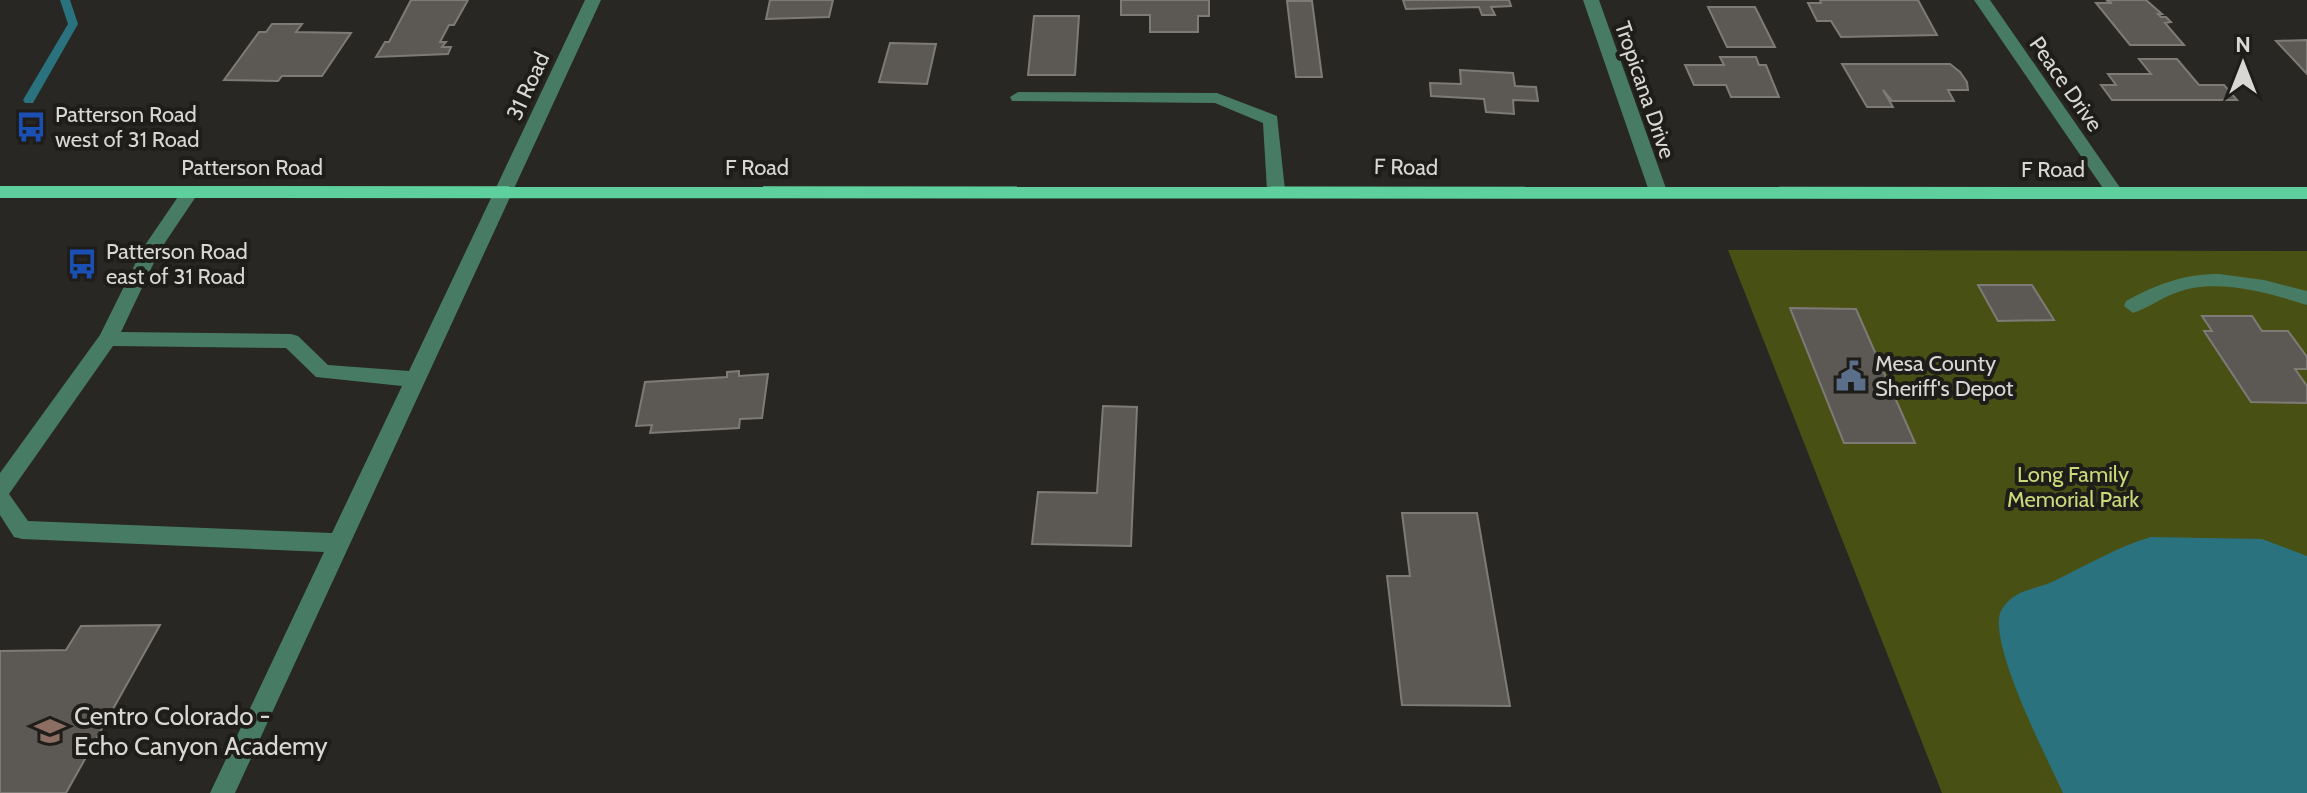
<svg xmlns="http://www.w3.org/2000/svg" width="2307" height="793" font-family="Cabin,sans-serif">
	<style>
		.green { fill: #495014 }
		.water { fill: #29727e }
		.lines { fill: none; stroke-linecap: round; stroke-linejoin: round }
		.stream { fill: #29727e; fill-rule: evenodd }
		.building { fill: #5c5955; stroke: #7e7b76; stroke-width: 2 }
		.minor { fill: #487b63; fill-rule: evenodd }
		.major { fill: #5ed09e; fill-rule: evenodd }
		.labels { text-anchor: middle; dominant-baseline: central; stroke-width: 8; stroke-linejoin: round; paint-order: stroke }
		.street-label { font-size: 22px; fill: #d8d7d4; stroke: #1f1d19 }
		.poi-label { font-size: 22px; fill: #d8d7d4; stroke: #1f1d19; text-anchor: start }
		.park-label { font-size: 22px; fill: #ccd979; stroke: #1f1d19 }
		.near-poi-label { font-size: 26px; fill: #d8d7d4; stroke: #1f1d19; text-anchor: start }
	</style>
	<rect width="100%" height="100%" fill="#282723"/>
	<path class="green" d="M 1728,250 L 2307,251 L 2307,793 L 1942,793 Z"/>
	<path class="water" d="M 2151,537 L 2262,539 L 2307,556 L 2307,793 L 2063,793 C 2048,760 1984,637 2002,609 C 2015,588 2037,590 2056,580 C 2087,565 2117,547 2151,537 Z"/>
	<g class="lines">
		<path class="stream" d="M 60,0 L 70,0 L 78,24 L 33,103 L 25,103 L 23,100 L 68,24 Z"/>
	</g>
	<path class="building" d="M 411,0 L 468,0 L 454,25 L 449,25 L 440,42 L 446,42 L 442,47 L 451,47 L 448,54 L 376,57 L 385,42 L 389,42 Z
		M 770,0 L 833,0 L 829,17 L 766,19 Z
		M 1121,0 L 1209,0 L 1209,16 L 1198,16 L 1198,32 L 1150,32 L 1150,15 L 1121,15 Z
		M 1403,0 L 1509,0 L 1511,6 L 1491,7 L 1495,15 L 1482,15 L 1479,7 L 1406,9 Z
		M 1820,0 L 1918,0 L 1937,35 L 1841,37 L 1831,21 L 1817,21 L 1808,3 L 1821,3 Z
		M 2106,0 L 2146,0 L 2162,14 L 2158,14 L 2161,17 L 2166,17 L 2171,22 L 2165,23 L 2184,45 L 2130,45 L 2096,3 L 2112,3 Z
		M 1287,1 L 1312,1 L 1322,77 L 1296,77 Z
		M 1708,7 L 1755,7 L 1775,47 L 1727,47 Z
		M 1034,16 L 1079,16 L 1075,75 L 1028,75 Z
		M 272,24 L 302,24 L 296,32 L 351,33 L 322,76 L 282,76 L 278,81 L 224,80 L 259,32 L 266,32 Z
		M 2307,40 L 2307,74 L 2276,41 Z
		M 890,43 L 936,44 L 927,84 L 879,82 Z
		M 1720,57 L 1756,57 L 1759,65 L 1766,65 L 1779,97 L 1731,97 L 1726,85 L 1694,85 L 1685,65 L 1724,65 Z
		M 2139,59 L 2177,59 L 2199,85 L 2224,85 L 2237,100 L 2112,100 L 2101,85 L 2116,85 L 2108,74 L 2151,74 Z
		M 1842,64 L 1950,64 L 1960,72 L 1967,82 L 1968,90 L 1948,90 L 1954,101 L 1892,101 L 1883,90 L 1893,107 L 1867,107 Z
		M 1460,70 L 1513,73 L 1515,86 L 1536,87 L 1538,101 L 1513,100 L 1514,114 L 1486,112 L 1484,99 L 1431,96 L 1430,83 L 1461,84 Z
		M 1978,285 L 2032,285 L 2054,320 L 1998,321 Z
		M 1790,308 L 1856,309 L 1915,443 L 1844,443 Z
		M 2202,316 L 2252,316 L 2262,331 L 2288,331 L 2307,357 L 2307,369 L 2295,369 L 2307,386 L 2307,403 L 2251,402 L 2204,331 L 2212,331 Z
		M 739,371 L 739,376 L 768,374 L 762,418 L 740,419 L 739,428 L 650,433 L 652,425 L 636,426 L 645,382 L 727,377 L 727,372 Z
		M 1103,406 L 1137,407 L 1131,546 L 1032,544 L 1038,492 L 1097,493 Z
		M 1402,513 L 1477,513 L 1510,706 L 1402,705 L 1387,576 L 1410,576 Z
		M 160,625 L 66,793 L 0,793 L 0,651 L 66,650 L 81,626 Z"/>
	<g class="lines">
		<path class="minor" d="M 585,0 L 601,0 L 235,793 L 210,793 L 324,552 L 22,539 L 14,537 L 0,515 L 0,473 L 100,335 L 143,248 L 184,188 L 190,186 L 199,192 L 160,250 L 121,332 L 291,334 L 298,336 L 328,365 L 409,371 ZM 113,346 L 286,348 L 316,377 L 402,386 L 332,533 L 28,521 L 9,494 Z
			M 1583,0 L 1599,0 L 1668,194 L 1665,198 L 1653,198 L 1650,194 Z
			M 1974,0 L 1990,0 L 2121,189 L 2124,193 L 2121,197 L 2109,197 Z
			M 1018,92 L 1217,93 L 1277,116 L 1285,190 L 1276,196 L 1267,190 L 1263,123 L 1215,103 L 1012,101 L 1010,97 Z
			M 2219,274 L 2264,280 L 2307,291 L 2307,305 C 2268,293 2218,278 2178,292 C 2162,297 2149,308 2133,313 L 2124,306 L 2126,301 C 2157,284 2184,274 2219,274 Z"/>
		<path class="major" d="M 0,186 L 2307,187 L 2307,199 L 0,198 Z"/>
	</g>
	<defs>
		<g id="bus-bare" transform="scale(2.4)"><path d="M-5-6H5V4H4V6H2V4H-2V6H-4V4H-5ZM-3.5-4V0h7V-4ZM-3.5 1.2v1.5H-2V1.2ZM2 1.2v1.5H3.5V1.2Z" fill="#1a4fb4" stroke="#1f1d19" stroke-width="2.5" paint-order="stroke"/></g>
		<g id="civic-bare" transform="scale(2.4)"><path d="M-.6-6.5H3V-4.5H.6V-3L4-1V1h2V6H-6V1h2V-1L-.6-3ZM-1.2 2.5V6h2.4V2.5Z" fill="#5c6f8a" stroke="#1f1d19" stroke-width="2.5" paint-order="stroke"/></g>
		<g id="school-bare" transform="scale(2.4)"><path d="M0-5L7-2L0 1L-7-2ZM-4 1L0 2.5L4 1V4Q0 6-4 4Z" fill="#8d6e63" stroke="#1f1d19" stroke-width="2.5" paint-order="stroke"/></g>
	</defs>
	<g fill-rule="evenodd">
		<use href="#bus-bare" x="31" y="127"/>
		<use href="#bus-bare" x="82" y="264"/>
		<use href="#civic-bare" x="1851" y="376"/>
		<use href="#school-bare" x="50" y="731"/>
	</g>
	<g class="labels">
		<g class="street-label">
			<text transform="translate(2066 84) rotate(55)">Peace Drive</text>
			<text transform="translate(528 86) rotate(-65)">31 Road</text>
			<text transform="translate(1645 90) rotate(71)">Tropicana Drive</text>
			<text x="252" y="167">Patterson Road</text>
			<text x="757" y="167">F Road</text>
			<text transform="translate(1406 167) rotate(1)">F Road</text>
			<text x="2053" y="169">F Road</text>
		</g>
		<g class="poi-label">
			<text x="55" y="114">Patterson Road<tspan x="55" dy="25">west of 31 Road</tspan></text>
			<text x="106" y="251">Patterson Road<tspan x="106" dy="25">east of 31 Road</tspan></text>
			<text x="1875" y="363">Mesa County<tspan x="1875" dy="25">Sheriff's Depot</tspan></text>
		</g>
		<g class="park-label">
			<text x="2073" y="474">Long Family<tspan x="2073" dy="25">Memorial Park</tspan></text>
		</g>
		<g class="near-poi-label">
			<text x="74" y="716">Centro Colorado -<tspan x="74" dy="30">Echo Canyon Academy</tspan></text>
		</g>
	</g>
	<g transform="translate(2243 64)" stroke="#1f1d19" stroke-width="6" paint-order="stroke">
	<path d="M0-6L14 30L0 20L-14 30Z" fill="#d8d7d4"/>
	<text y="-12" font-size="22" font-weight="bold" text-anchor="middle" fill="#d8d7d4">N</text>
	</g>
</svg>
